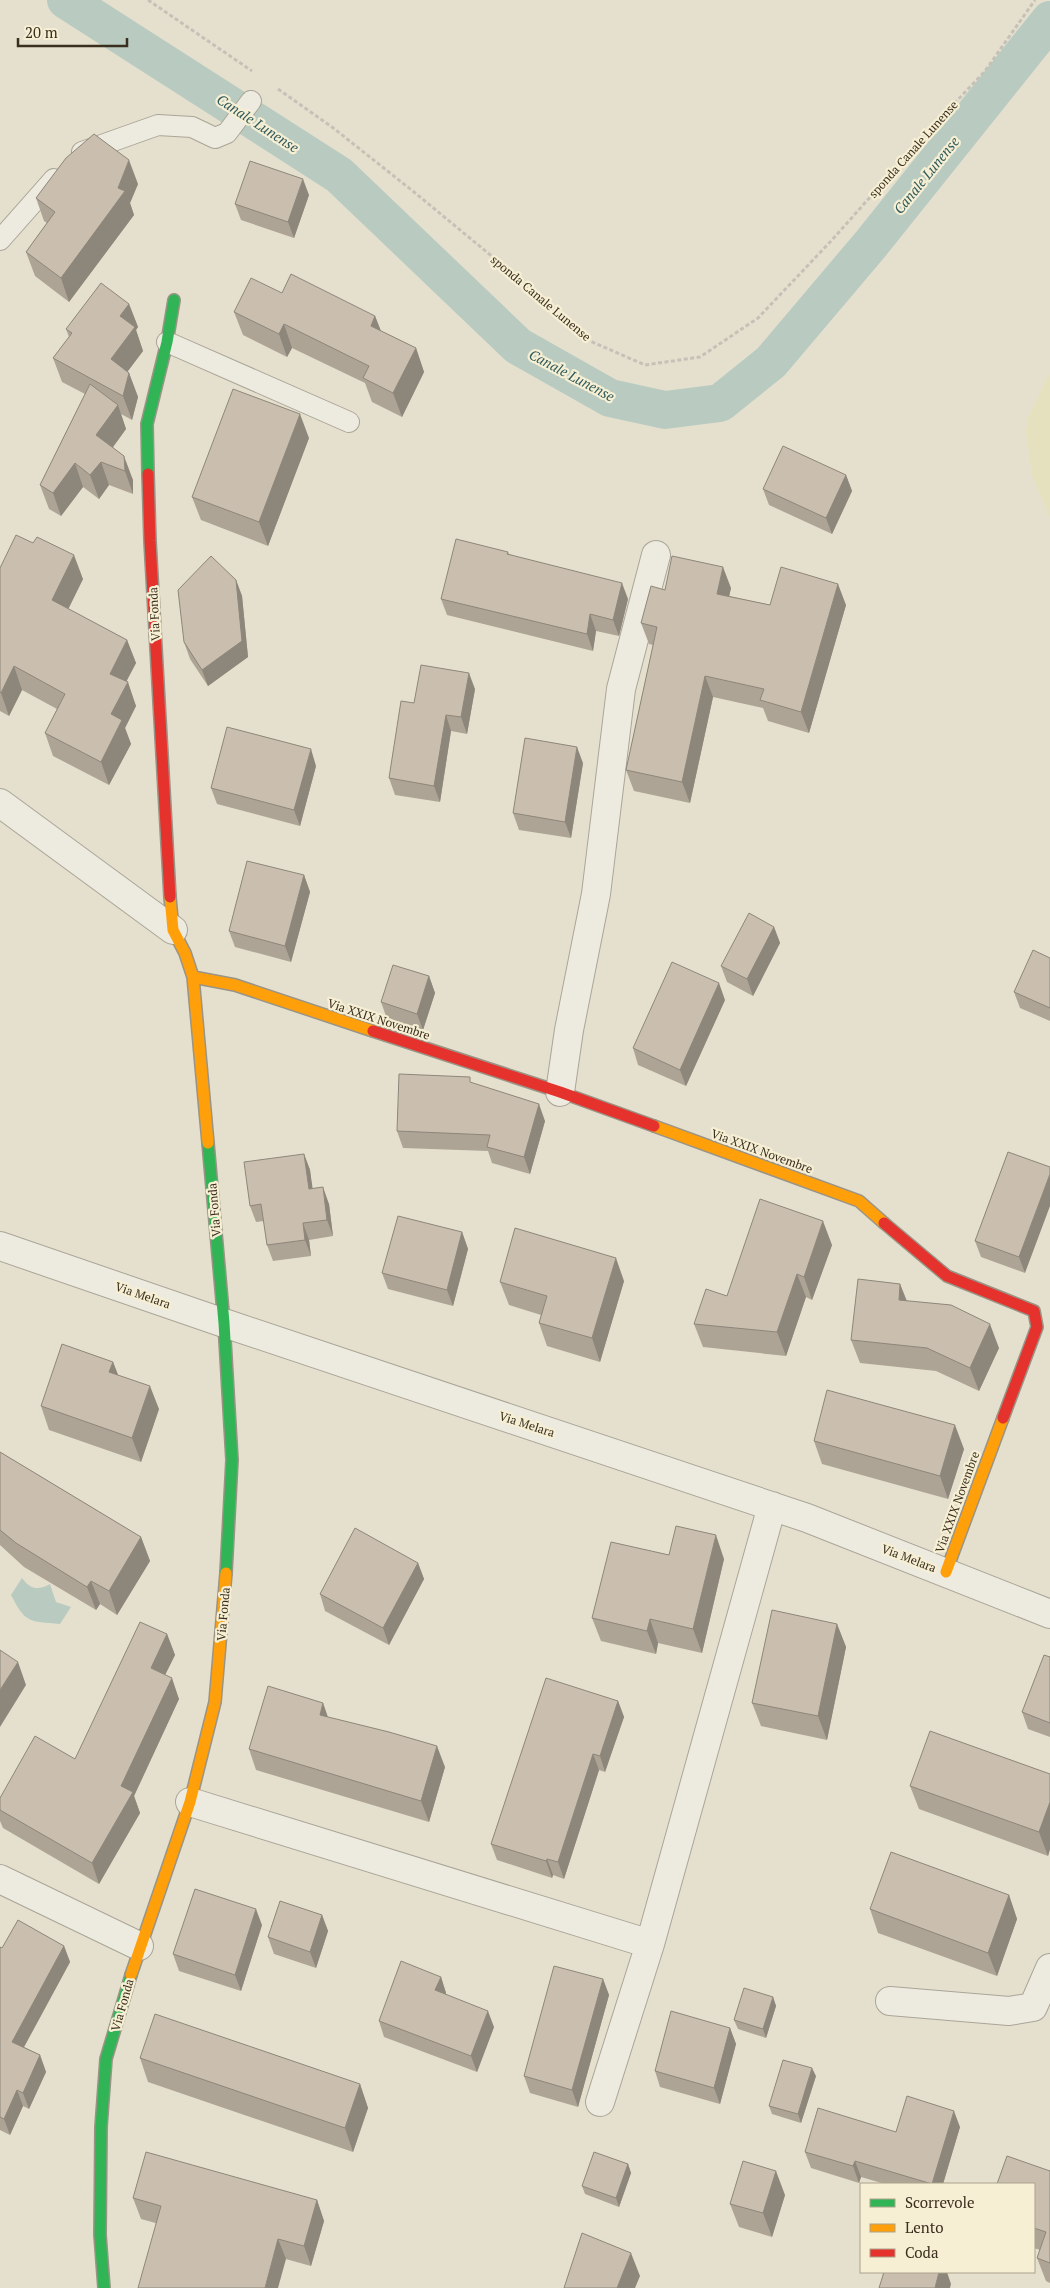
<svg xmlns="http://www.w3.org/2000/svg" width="1050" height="2288" font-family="'PT Serif',serif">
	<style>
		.farmland { fill: #e5e1bf }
		.water { fill: #b9cbc1 }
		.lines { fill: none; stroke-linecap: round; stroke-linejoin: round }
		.canal { stroke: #b9cbc1; stroke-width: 38 }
		.lane-casing { stroke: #aaa597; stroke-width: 22 }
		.street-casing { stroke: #aaa597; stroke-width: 30 }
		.fast-casing { stroke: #9a9486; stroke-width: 14 }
		.slow-casing { stroke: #9a9486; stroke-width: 14 }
		.jam-casing { stroke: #9a9486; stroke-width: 14 }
		.path { stroke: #c6c1b7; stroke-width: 3; stroke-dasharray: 4 2.5; stroke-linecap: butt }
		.lane { stroke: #edeae0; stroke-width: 20 }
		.street { stroke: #edeae0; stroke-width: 28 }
		.fast { stroke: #30b455; stroke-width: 11 }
		.slow { stroke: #ff9f0a; stroke-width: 11 }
		.jam { stroke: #e5322d; stroke-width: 11 }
		.wall { fill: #aea496 }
		.shaded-wall { fill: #8d867a }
		.building { fill: #cabfaf; stroke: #8d867a }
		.labels { text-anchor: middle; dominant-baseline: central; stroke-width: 4.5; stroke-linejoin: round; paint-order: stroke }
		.street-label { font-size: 12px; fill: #3a2e1e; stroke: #f6efd4 }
		.water-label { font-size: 14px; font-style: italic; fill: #2d595a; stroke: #f6efd4 }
	</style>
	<rect width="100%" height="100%" fill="#e5e0ce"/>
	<path class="farmland" d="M 1050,374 L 1050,518 L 1032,475 L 1026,431 L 1028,418 L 1045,381 Z"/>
	<path class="water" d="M 22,1578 C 30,1589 38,1591 50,1584 L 56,1602 L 71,1607 L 60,1624 C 29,1621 26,1624 11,1595 Z"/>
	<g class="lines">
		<path class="canal" d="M 66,0 L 339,175 L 518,346 L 610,398 L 665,410 L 720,403 L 771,362 L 870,245 L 1050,20"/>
		<g class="lane-casing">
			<path id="lane" d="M 82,152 L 158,125 L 192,127 L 215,138 L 227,133 L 251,101
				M 0,240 L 54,179
				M 167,342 L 349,422"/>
		</g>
		<g class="street-casing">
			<path id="street" d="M 0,803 L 173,930
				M 560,1092 L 569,1030 L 596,894 L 621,689 L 656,555
				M 0,1246 L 224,1323 L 807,1518 L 1050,1614
				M 190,1802 L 650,1944 L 772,1506
				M 0,1879 L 139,1946
				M 890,2001 L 1009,2011 L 1033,2007 L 1050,1968
				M 600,2102 L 650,1944"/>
		</g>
		<g class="fast-casing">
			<path id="fast" d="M 148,474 L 147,424 L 167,342 L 174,300
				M 208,1143 L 224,1323 L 232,1460 L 226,1573
				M 104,2288 L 100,2235 L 101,2127 L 106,2059 L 131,1975"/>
		</g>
		<g class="slow-casing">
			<path id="slow" d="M 170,897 L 173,930 L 185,953 L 193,977 L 208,1143
				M 193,977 L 235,985 L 373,1031
				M 654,1126 L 859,1201 L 884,1223
				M 946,1572 L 1003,1418
				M 131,1975 L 190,1802 L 215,1702 L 226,1573"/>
		</g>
		<g class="jam-casing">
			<path id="jam" d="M 148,474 L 150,541 L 170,897
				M 373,1031 L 560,1092 L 654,1126
				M 884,1223 L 947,1276 L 1034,1311 L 1037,1327 L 1003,1418"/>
		</g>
		<path class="path" d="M 148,0 L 252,71
			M 278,89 L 332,127 L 414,192 L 511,272 L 590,341 L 645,365 L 700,357 L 758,318 L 832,240 L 934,125 L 985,71 L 1035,0"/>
		<use href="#lane" class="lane"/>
		<use href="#street" class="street"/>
		<use href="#fast" class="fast"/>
		<use href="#slow" class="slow"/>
		<use href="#jam" class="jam"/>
	</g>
	<path class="wall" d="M 138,184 L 130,203 L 134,215 L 69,302 L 35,276 L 26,252 L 47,223 L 44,221 L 36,198 Z
		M 309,195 L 294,238 L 241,220 L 235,204 Z
		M 282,293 L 375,316 L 381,331 L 416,348 L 424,372 L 402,417 L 372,402 L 365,383 L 292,348 L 287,357 L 243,335 L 234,312 Z
		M 129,304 L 138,327 L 136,330 L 143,351 L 127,372 L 129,373 L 138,397 L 132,420 L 121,414 L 126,429 L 113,447 L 133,480 L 133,494 L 109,485 L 99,499 L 83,487 L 61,516 L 49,509 L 40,485 L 85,394 L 62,382 L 53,358 L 69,337 L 66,329 Z
		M 309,438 L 268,546 L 201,520 L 192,497 Z
		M 846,475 L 852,491 L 832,534 L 769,505 L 763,489 Z
		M 508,552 L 509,554 L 628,599 L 619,636 L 596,631 L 593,651 L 447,615 L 441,599 Z
		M 0,568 L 83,579 L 68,609 L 127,640 L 136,663 L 126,682 L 136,706 L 125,728 L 131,744 L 109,785 L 53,756 L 45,733 L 57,709 L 22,690 L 9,716 L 0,711 Z
		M 236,580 L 242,596 L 248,657 L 208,686 L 190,659 L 184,642 Z
		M 731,588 L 729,596 L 770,605 L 846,605 L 809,733 L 768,721 L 763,708 L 713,697 L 690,803 L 634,791 L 626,770 L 653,645 L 649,644 L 641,623 L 665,590 Z
		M 475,689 L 467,734 L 451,731 L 440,802 L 395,795 L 389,778 L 414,703 Z
		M 583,763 L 571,838 L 519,830 L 513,813 Z
		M 316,766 L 300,826 L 217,804 L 211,788 Z
		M 304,875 L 310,892 L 291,962 L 235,947 L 229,931 Z
		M 774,927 L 780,943 L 753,996 L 727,982 L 721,966 Z
		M 1050,958 L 1050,1021 L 1020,1008 L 1014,992 Z
		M 429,976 L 435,993 L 423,1030 L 387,1019 L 381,1002 Z
		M 725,1000 L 686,1086 L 638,1065 L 633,1048 Z
		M 472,1083 L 545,1121 L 530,1174 L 492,1163 L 488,1151 L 403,1148 L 397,1131 Z
		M 1008,1152 L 1025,1273 L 981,1257 L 975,1241 Z
		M 304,1154 L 310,1170 L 312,1189 L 329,1204 L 333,1236 L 309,1240 L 311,1256 L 273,1261 L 267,1245 L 264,1221 L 256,1222 L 250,1206 Z
		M 462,1232 L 468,1249 L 453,1306 L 388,1289 L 382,1273 Z
		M 832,1245 L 812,1300 L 806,1297 L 786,1356 L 703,1347 L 694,1324 L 727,1296 Z
		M 624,1281 L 600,1362 L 547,1346 L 539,1323 L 541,1315 L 509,1305 L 500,1282 Z
		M 900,1284 L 907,1301 L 999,1348 L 979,1391 L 936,1371 L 860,1363 L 851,1340 Z
		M 113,1362 L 118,1375 L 159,1409 L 141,1462 L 49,1430 L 41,1406 Z
		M 814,1441 L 964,1449 L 948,1499 L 822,1464 Z
		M 0,1452 L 141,1537 L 150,1561 L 117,1615 L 100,1604 L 96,1610 L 24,1567 L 0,1545 Z
		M 669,1555 L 724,1559 L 702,1653 L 658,1643 L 656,1654 L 601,1641 L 592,1618 Z
		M 418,1563 L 424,1579 L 389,1645 L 325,1611 L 320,1594 Z
		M 837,1624 L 846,1647 L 827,1740 L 761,1726 L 752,1703 Z
		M 167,1634 L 175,1655 L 165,1675 L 179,1699 L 134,1796 L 140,1813 L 99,1884 L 3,1828 L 0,1821 L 0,1798 L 75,1759 Z
		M 1050,1657 L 1050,1737 L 1028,1729 L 1022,1712 Z
		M 618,1701 L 624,1717 L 605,1772 L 599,1770 L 564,1879 L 553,1875 L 552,1878 L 497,1860 L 491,1844 Z
		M 323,1703 L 328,1717 L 445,1767 L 429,1822 L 256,1770 L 249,1749 Z
		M 1050,1774 L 1050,1849 L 1048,1856 L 919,1809 L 910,1786 Z
		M 1009,1895 L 1017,1919 L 997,1976 L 878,1933 L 870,1909 Z
		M 322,1915 L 328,1931 L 316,1968 L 274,1954 L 268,1937 Z
		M 262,1925 L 241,1991 L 179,1971 L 173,1954 Z
		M 64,1946 L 70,1962 L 24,2047 L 40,2055 L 46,2072 L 29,2109 L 23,2106 L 10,2135 L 0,2130 L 0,1947 L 2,1948 Z
		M 441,1977 L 446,1993 L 446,1994 L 494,2027 L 477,2072 L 384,2037 L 379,2021 Z
		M 603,1979 L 609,1995 L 578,2107 L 530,2093 L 524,2076 Z
		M 773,1997 L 776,2006 L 766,2038 L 738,2029 L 734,2020 Z
		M 730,2028 L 736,2044 L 720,2104 L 660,2087 L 655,2071 Z
		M 140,2058 L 360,2084 L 368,2108 L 353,2152 L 148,2082 Z
		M 816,2076 L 801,2123 L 772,2114 L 769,2106 Z
		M 960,2127 L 943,2184 L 885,2184 L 861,2177 L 859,2183 L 811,2168 L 805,2152 L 896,2132 Z
		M 628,2164 L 631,2173 L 619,2207 L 585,2194 L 582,2186 Z
		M 1050,2171 L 1050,2283 L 1046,2281 L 1037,2258 L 1040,2250 L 1034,2248 L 1034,2184 Z
		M 785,2195 L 772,2237 L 739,2227 L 730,2204 Z
		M 133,2198 L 317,2200 L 324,2221 L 311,2266 L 141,2219 Z"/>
	<path class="shaded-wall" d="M 129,160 L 138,184 L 130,203 L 134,215 L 69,302 L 61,278 L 118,188 Z
		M 303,179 L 309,195 L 294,238 L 288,222 Z
		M 129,304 L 138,327 L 136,330 L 143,351 L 119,383 L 111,359 L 120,316 Z
		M 375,316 L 384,339 L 371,326 Z
		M 284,324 L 292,348 L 287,357 L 279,334 Z
		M 416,348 L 424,372 L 402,417 L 393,393 Z
		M 129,373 L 138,397 L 132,420 L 123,396 Z
		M 118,405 L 126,429 L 105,458 L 96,435 Z
		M 300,414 L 309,438 L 268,546 L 259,522 Z
		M 124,456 L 133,480 L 133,494 L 125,471 Z
		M 101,462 L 109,485 L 99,499 L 90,475 Z
		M 75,463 L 83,487 L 61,516 L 53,493 Z
		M 846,475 L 852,491 L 832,534 L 826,518 Z
		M 74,555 L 83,579 L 61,624 L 52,600 Z
		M 723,567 L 731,588 L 725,615 L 717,594 Z
		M 236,580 L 242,596 L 248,657 L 208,686 L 202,670 Z
		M 622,583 L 628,599 L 619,636 L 613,620 Z
		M 838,584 L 846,605 L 809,733 L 801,712 Z
		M 590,614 L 596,631 L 593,651 L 587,634 Z
		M 127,640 L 136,663 L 118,697 L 110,674 Z
		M 14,666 L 22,690 L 9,716 L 1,693 Z
		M 469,673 L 475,689 L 467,734 L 461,717 Z
		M 705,676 L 713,697 L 690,803 L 682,782 Z
		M 128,682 L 136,706 L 125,728 L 131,744 L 109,785 L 101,762 L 111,714 Z
		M 446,715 L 451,731 L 440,802 L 434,786 Z
		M 577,747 L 583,763 L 571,838 L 565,822 Z
		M 311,749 L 316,766 L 300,826 L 294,810 Z
		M 304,875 L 310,892 L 291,962 L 285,946 Z
		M 774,927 L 780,943 L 753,996 L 747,979 Z
		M 429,976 L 435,993 L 423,1030 L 417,1014 Z
		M 719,983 L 725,1000 L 686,1086 L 680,1070 Z
		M 539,1104 L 545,1121 L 530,1174 L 524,1157 Z
		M 304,1154 L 310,1170 L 315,1205 L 309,1189 Z
		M 1050,1174 L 1050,1206 L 1025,1273 L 1019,1257 Z
		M 323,1187 L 329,1204 L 333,1236 L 327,1220 Z
		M 823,1221 L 832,1245 L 812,1300 L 804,1277 Z
		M 303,1223 L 309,1240 L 311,1256 L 305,1240 Z
		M 462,1232 L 468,1249 L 453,1306 L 447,1290 Z
		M 616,1258 L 624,1281 L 600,1362 L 592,1338 Z
		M 797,1274 L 806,1297 L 786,1356 L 777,1332 Z
		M 900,1284 L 909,1307 L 899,1300 Z
		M 990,1324 L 999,1348 L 979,1391 L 970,1368 Z
		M 113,1362 L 122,1385 L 109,1372 Z
		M 150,1386 L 159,1409 L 141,1462 L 132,1438 Z
		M 955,1425 L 964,1449 L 948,1499 L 940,1476 Z
		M 716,1535 L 724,1559 L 702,1653 L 693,1629 Z
		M 141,1537 L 150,1561 L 117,1615 L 109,1591 Z
		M 418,1563 L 424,1579 L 389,1645 L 383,1628 Z
		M 91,1581 L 100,1604 L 96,1610 L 87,1587 Z
		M 650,1619 L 658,1643 L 656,1654 L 647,1631 Z
		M 837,1624 L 846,1647 L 827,1740 L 818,1716 Z
		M 167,1634 L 175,1655 L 158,1689 L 151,1668 Z
		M 18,1662 L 26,1685 L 0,1727 L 0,1690 Z
		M 172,1678 L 179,1699 L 134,1796 L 140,1813 L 99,1884 L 92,1863 L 121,1786 Z
		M 618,1701 L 624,1717 L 605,1772 L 600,1756 Z
		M 323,1703 L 330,1724 L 320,1715 Z
		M 437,1746 L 445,1767 L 429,1822 L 421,1801 Z
		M 593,1754 L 599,1770 L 564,1879 L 558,1862 Z
		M 1050,1802 L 1050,1849 L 1048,1856 L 1039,1832 Z
		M 547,1859 L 553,1875 L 552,1878 L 546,1861 Z
		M 1009,1895 L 1017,1919 L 997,1976 L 988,1953 Z
		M 256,1909 L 262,1925 L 241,1991 L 235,1975 Z
		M 322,1915 L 328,1931 L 316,1968 L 310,1952 Z
		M 64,1946 L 70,1962 L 18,2058 L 12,2042 Z
		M 441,1977 L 446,1993 L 441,2006 L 435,1990 Z
		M 603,1979 L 609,1995 L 578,2107 L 572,2090 Z
		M 773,1997 L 776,2006 L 766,2038 L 763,2029 Z
		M 488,2011 L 494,2027 L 477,2072 L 471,2056 Z
		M 730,2028 L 736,2044 L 720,2104 L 714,2088 Z
		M 40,2055 L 46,2072 L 29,2109 L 23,2093 Z
		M 812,2068 L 816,2076 L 801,2123 L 798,2114 Z
		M 360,2084 L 368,2108 L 353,2152 L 345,2128 Z
		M 17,2090 L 23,2106 L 10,2135 L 4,2119 Z
		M 954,2111 L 960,2127 L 943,2184 L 932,2184 Z
		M 855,2161 L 861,2177 L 859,2183 L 853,2166 Z
		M 628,2164 L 631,2173 L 619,2207 L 616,2198 Z
		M 776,2171 L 785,2195 L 772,2237 L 763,2213 Z
		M 317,2200 L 324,2221 L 311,2266 L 304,2246 Z
		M 278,2239 L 286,2259 L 278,2288 L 265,2288 Z
		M 631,2253 L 640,2276 L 635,2288 L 617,2288 Z
		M 939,2272 L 947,2272 L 951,2284 L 950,2288 L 935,2288 Z"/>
	<path class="building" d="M 94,134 L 129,160 L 118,188 L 125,191 L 61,278 L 26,252 L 55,212 L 36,198 L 66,158 Z
		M 250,161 L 303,179 L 288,222 L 235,204 Z
		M 291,274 L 375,316 L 371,326 L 416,348 L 393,393 L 363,378 L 369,366 L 284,324 L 279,334 L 234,312 L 251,278 L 282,293 Z
		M 101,283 L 129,304 L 120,316 L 135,327 L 111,359 L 129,373 L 123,396 L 53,358 L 72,333 L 66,329 Z
		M 90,384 L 118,405 L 96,435 L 124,456 L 125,471 L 101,462 L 90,475 L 75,463 L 53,493 L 40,485 Z
		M 233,389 L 300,414 L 259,522 L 192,497 Z
		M 783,446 L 846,475 L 826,518 L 763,489 Z
		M 16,535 L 33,543 L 37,537 L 74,555 L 52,600 L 127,640 L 110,674 L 128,682 L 111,714 L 122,720 L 101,762 L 45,733 L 65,694 L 14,666 L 1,693 L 0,692 L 0,568 Z
		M 456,539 L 508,552 L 507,554 L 622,583 L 613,620 L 590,614 L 587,634 L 441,599 Z
		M 211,556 L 236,580 L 242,641 L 202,670 L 184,642 L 178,590 Z
		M 672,556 L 723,567 L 717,594 L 770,605 L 781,567 L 838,584 L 801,712 L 760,700 L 764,689 L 705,676 L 682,782 L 626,770 L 657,627 L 641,623 L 651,586 L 665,590 Z
		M 421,665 L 469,673 L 461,717 L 446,715 L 434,786 L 389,778 L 401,701 L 414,703 Z
		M 227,727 L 311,749 L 294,810 L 211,788 Z
		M 525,738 L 577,747 L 565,822 L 513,813 Z
		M 247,861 L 304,875 L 285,946 L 229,931 Z
		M 749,913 L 774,927 L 747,979 L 721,966 Z
		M 1033,950 L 1050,958 L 1050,1008 L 1014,992 Z
		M 672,962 L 719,983 L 680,1070 L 633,1048 Z
		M 393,965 L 429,976 L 417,1014 L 381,1002 Z
		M 399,1074 L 470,1077 L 470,1082 L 539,1104 L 524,1157 L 487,1147 L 490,1135 L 397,1131 Z
		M 1008,1152 L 1050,1167 L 1050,1174 L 1019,1257 L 975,1241 Z
		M 304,1154 L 309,1189 L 323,1187 L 327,1220 L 303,1223 L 305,1240 L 267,1245 L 261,1204 L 250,1206 L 244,1162 Z
		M 760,1199 L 823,1221 L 804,1277 L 797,1274 L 777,1332 L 694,1324 L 706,1289 L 727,1296 Z
		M 398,1216 L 462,1232 L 447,1290 L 382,1273 Z
		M 515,1228 L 616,1258 L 592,1338 L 539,1323 L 547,1296 L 500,1282 Z
		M 858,1279 L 900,1284 L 899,1300 L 951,1305 L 990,1324 L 970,1368 L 927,1348 L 851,1340 Z
		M 62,1344 L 113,1362 L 109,1372 L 150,1386 L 132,1438 L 41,1406 Z
		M 827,1390 L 955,1425 L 940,1476 L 814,1441 Z
		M 0,1452 L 141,1537 L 109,1591 L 91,1581 L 87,1587 L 16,1543 L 0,1530 Z
		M 676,1526 L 716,1535 L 693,1629 L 650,1619 L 647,1631 L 592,1618 L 611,1542 L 669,1555 Z
		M 355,1528 L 418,1563 L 383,1628 L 320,1594 Z
		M 772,1610 L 837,1624 L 818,1716 L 752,1703 Z
		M 140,1622 L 167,1634 L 151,1668 L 172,1678 L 121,1786 L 133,1792 L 92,1863 L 0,1810 L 0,1798 L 35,1736 L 75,1759 Z
		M 0,1650 L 18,1662 L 0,1690 Z
		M 1044,1655 L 1050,1657 L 1050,1723 L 1022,1712 Z
		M 546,1678 L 618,1701 L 600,1756 L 593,1754 L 558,1862 L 547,1859 L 546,1861 L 491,1844 Z
		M 268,1686 L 323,1703 L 320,1715 L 389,1732 L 437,1746 L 421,1801 L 249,1749 Z
		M 930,1731 L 1050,1774 L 1050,1802 L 1039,1832 L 910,1786 Z
		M 891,1852 L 1009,1895 L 988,1953 L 870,1909 Z
		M 195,1889 L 256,1909 L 235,1975 L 173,1954 Z
		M 280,1901 L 322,1915 L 310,1952 L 268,1937 Z
		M 18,1920 L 64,1946 L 12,2042 L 40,2055 L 23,2093 L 17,2090 L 4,2119 L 0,2117 L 0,1947 L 2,1948 Z
		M 401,1961 L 441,1977 L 435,1990 L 488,2011 L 471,2056 L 379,2021 Z
		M 554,1966 L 603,1979 L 572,2090 L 524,2076 Z
		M 744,1988 L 773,1997 L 763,2029 L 734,2020 Z
		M 671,2011 L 730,2028 L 714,2088 L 655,2071 Z
		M 155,2014 L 360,2084 L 345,2128 L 140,2058 Z
		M 783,2060 L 812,2068 L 798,2114 L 769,2106 Z
		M 907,2096 L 954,2111 L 932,2184 L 855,2161 L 853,2166 L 805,2152 L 818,2108 L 896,2132 Z
		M 146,2152 L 317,2200 L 304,2246 L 278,2239 L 265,2288 L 138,2288 L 161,2206 L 133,2198 Z
		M 594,2152 L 628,2164 L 616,2198 L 582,2186 Z
		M 1007,2156 L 1050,2171 L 1050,2263 L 1037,2258 L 1046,2232 L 1034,2228 L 1034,2184 L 997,2184 Z
		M 743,2161 L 776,2171 L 763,2213 L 730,2204 Z
		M 582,2233 L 631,2253 L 617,2288 L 564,2288 Z
		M 884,2272 L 939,2272 L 935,2288 L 879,2288 Z"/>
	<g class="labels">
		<g class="street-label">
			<text transform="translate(913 149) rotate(-48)">sponda Canale Lunense</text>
			<text transform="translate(541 298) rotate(40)">sponda Canale Lunense</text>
			<text transform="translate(154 614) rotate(-93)">Via Fonda</text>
			<text transform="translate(379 1019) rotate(18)">Via XXIX Novembre</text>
			<text transform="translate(762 1151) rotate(20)">Via XXIX Novembre</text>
			<text transform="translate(214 1210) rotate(-95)">Via Fonda</text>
			<text transform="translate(143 1295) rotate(19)">Via Melara</text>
			<text transform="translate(527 1424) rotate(18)">Via Melara</text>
			<text transform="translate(957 1502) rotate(-70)">Via XXIX Novembre</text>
			<text transform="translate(909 1558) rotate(21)">Via Melara</text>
			<text transform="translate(223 1614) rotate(-85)">Via Fonda</text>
			<text transform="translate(122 2005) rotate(-74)">Via Fonda</text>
		</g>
		<g class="water-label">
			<text transform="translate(258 123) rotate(33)">Canale Lunense</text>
			<text transform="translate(926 175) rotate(-51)">Canale Lunense</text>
			<text transform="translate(572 375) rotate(28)">Canale Lunense</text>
		</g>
	</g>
	<rect x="860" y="2183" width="175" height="90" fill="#f6efd4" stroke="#aba28b"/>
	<rect x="870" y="2199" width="25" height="8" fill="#30b455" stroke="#aba28b"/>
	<text x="905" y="2208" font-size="15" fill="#3a2e1e">Scorrevole</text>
	<rect x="870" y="2224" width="25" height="8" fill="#ff9f0a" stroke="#aba28b"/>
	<text x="905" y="2233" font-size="15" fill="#3a2e1e">Lento</text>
	<rect x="870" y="2249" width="25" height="8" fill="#e5322d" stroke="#aba28b"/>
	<text x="905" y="2258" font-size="15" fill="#3a2e1e">Coda</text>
	<path d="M18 38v8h109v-8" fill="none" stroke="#3a2e1e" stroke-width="2.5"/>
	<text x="25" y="38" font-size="15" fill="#3a2e1e" stroke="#f6efd4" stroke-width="4" paint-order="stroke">20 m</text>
</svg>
